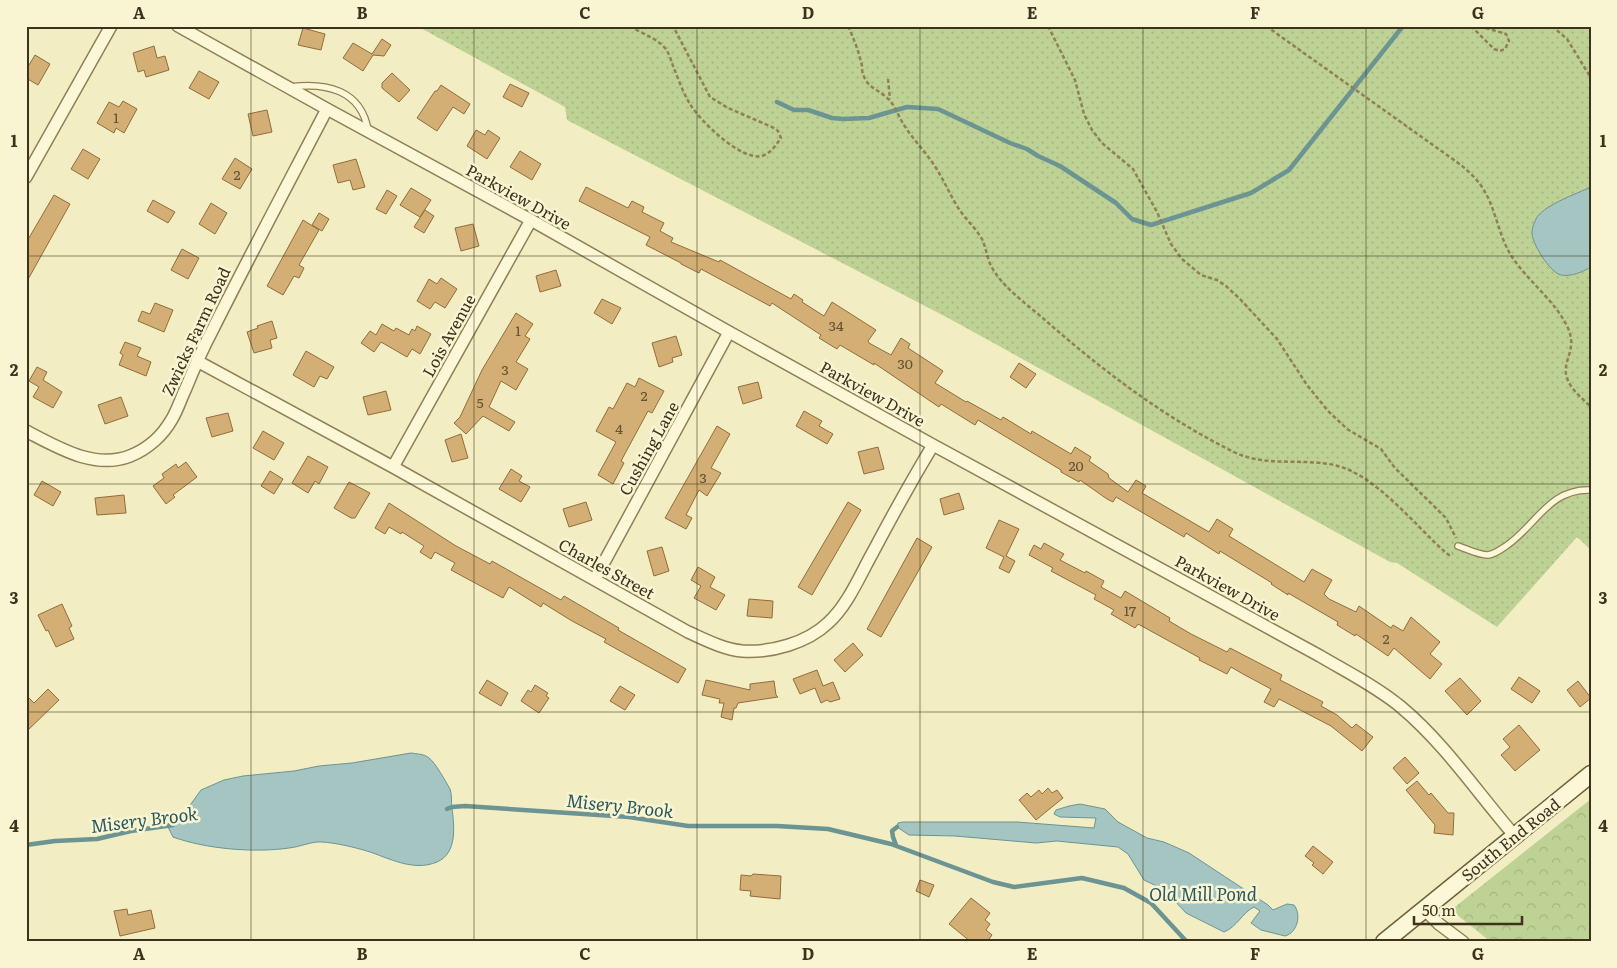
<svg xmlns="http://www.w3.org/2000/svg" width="1617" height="968" font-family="Literata,serif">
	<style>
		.grass { fill: url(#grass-dots) }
		.park { fill: url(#park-crowns) }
		.water { fill: #a5c5c2; stroke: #6b9492 }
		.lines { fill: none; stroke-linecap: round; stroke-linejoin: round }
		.stream { stroke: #6b9492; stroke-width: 4.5 }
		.building { fill: #d4af75; stroke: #906d3b }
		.lane-casing { stroke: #8f8057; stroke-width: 8 }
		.street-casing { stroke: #8f8057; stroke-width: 14 }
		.secondary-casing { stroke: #70603a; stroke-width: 19 }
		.path { stroke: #8f8057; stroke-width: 2.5; stroke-dasharray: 4 2.5; stroke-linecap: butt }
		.lane { stroke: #fcf8d7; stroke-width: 5.5 }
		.street { stroke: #fcf8d7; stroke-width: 11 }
		.secondary { stroke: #fcf8d7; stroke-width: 16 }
		.grid { fill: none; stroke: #3d331d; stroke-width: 1; stroke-opacity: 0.55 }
		.labels { text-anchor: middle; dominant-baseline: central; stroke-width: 5; stroke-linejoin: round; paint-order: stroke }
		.number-label { font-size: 14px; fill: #635233 }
		.street-label { font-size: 16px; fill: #3d331d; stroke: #f9f5d3 }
		.water-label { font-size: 18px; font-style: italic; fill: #2b575e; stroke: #f9f5d3 }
		.neatline { fill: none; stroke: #3d331d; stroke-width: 2 }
		.grid-label { font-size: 16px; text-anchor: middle; font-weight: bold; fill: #3d331d }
	</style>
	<defs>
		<pattern id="grass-dots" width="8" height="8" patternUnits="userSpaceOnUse" patternTransform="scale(1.25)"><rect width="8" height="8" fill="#bfd295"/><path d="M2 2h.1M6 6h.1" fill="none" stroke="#a5b580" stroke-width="1.8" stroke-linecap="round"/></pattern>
		<pattern id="park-crowns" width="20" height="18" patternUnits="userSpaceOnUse" patternTransform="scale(1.25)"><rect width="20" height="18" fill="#bfd295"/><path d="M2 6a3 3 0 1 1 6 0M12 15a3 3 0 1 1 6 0" fill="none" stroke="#a5b580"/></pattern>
	</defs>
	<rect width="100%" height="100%" fill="#f2edc2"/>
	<path class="grass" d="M 417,26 L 1591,26 L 1591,550 L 1577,537 L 1497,627 L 1397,563 L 1390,562 L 950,319 L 567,120 L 565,107 Z"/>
	<path class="park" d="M 1591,799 L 1591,942 L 1491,942 L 1451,910 Z"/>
	<path class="water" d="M 1591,187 L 1591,267 C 1582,272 1571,277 1561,275 C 1550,273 1531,242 1532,232 C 1532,227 1535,221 1537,217 C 1547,204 1576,194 1591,187 Z
		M 411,753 C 417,754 425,754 429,758 C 435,762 446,782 450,789 C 452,794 451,802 452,808 C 454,825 458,853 437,862 C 413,872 389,858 367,851 C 353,847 337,843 322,842 C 312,841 300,847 289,848 C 254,853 206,849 173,837 L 167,825 L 188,808 L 201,790 L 224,780 L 243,776 L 294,771 L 319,766 L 352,763 Z
		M 1080,804 L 1105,809 L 1118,822 L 1147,838 L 1164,842 L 1189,853 L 1268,905 L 1273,910 L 1287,904 L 1294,905 C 1302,915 1297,933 1285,936 L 1261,930 L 1251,923 L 1260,911 L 1254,907 C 1242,913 1237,927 1224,932 L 1186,913 L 1174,900 L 1169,892 L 1144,880 L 1128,854 L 1118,847 L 1057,841 L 1036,843 L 955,836 L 909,835 L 897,827 L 898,823 L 903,822 L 1017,822 L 1094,828 L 1096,818 L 1060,817 L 1054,814 L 1056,810 L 1069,806 Z"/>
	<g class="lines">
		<path class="stream" d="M 777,102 L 794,110 L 808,110 L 832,118 L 843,119 L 869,118 L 907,107 L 938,109 L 1010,143 L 1027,149 L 1038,156 L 1060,166 L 1116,203 L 1132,219 L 1151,225 L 1251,193 L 1289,170 L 1403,26
			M 447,809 L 452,807 L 465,806 L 629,817 L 688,826 L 777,826 L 828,829 L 891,844 L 993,882 L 1014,887 L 1082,878 L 1124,888 L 1151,903 L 1187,942
			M 26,845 L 55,841 L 97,839 L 131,831 L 173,825
			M 896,845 L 893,837 L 892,831 L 897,827"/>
	</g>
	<path class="building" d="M 303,28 L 325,34 L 321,50 L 298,45 Z
		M 382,39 L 391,45 L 384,56 L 373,55 L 363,71 L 343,58 L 353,43 L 372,54 Z
		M 154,46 L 157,58 L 165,56 L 169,70 L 146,77 L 144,70 L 138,72 L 133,53 Z
		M 35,55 L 50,64 L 38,85 L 26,78 L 26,70 Z
		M 199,71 L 219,82 L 209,99 L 189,88 Z
		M 392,73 L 410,90 L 399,102 L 382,88 L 382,83 Z
		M 510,84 L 529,93 L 522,107 L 503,97 Z
		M 441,85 L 470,104 L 464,114 L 453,107 L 437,131 L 417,118 L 435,91 L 437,91 Z
		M 123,101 L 137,109 L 124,133 L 116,128 L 114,133 L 97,123 L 109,102 L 119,107 Z
		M 267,110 L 272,132 L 253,136 L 248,114 Z
		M 476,130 L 485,135 L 488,130 L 500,138 L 487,159 L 467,146 Z
		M 83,149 L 100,159 L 88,179 L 71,169 Z
		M 520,151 L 541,164 L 532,180 L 510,167 Z
		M 235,158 L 252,169 L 240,189 L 222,179 Z
		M 356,159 L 365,187 L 353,190 L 350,180 L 338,183 L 333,165 Z
		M 586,187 L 628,208 L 632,201 L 644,207 L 642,212 L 664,223 L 660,231 L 673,238 L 671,242 L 719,262 L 720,260 L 791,299 L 794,294 L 803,300 L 802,302 L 824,316 L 832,302 L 876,330 L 868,341 L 869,343 L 891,355 L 901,338 L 910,344 L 908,348 L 943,371 L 935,383 L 966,402 L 967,401 L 1001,420 L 1003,417 L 1031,434 L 1032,431 L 1071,454 L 1075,447 L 1091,457 L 1089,461 L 1108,474 L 1109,478 L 1128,492 L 1136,480 L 1146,486 L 1142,493 L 1209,532 L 1217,519 L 1233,529 L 1229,536 L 1304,582 L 1312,569 L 1332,580 L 1324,594 L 1329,599 L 1356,612 L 1359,606 L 1391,628 L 1393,625 L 1403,631 L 1411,617 L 1440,642 L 1430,654 L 1442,664 L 1430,679 L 1394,648 L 1388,656 L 1356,634 L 1355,636 L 1337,625 L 1338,622 L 1288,593 L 1288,595 L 1271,584 L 1272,583 L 1220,551 L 1219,554 L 1186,533 L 1184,537 L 1116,497 L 1113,502 L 1107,499 L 1080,480 L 1079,482 L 1061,472 L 1061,470 L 978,420 L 975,425 L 941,404 L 939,407 L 874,363 L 874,365 L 840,345 L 837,349 L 819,338 L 821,335 L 772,303 L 770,306 L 701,269 L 699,273 L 681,264 L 681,263 L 646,245 L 650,237 L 579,201 Z
		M 411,188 L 431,200 L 420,217 L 400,205 Z
		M 387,190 L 397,196 L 386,214 L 376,209 Z
		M 54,195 L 70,204 L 26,283 L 26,243 Z
		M 153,200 L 175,212 L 168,223 L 147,211 Z
		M 211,203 L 227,213 L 215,234 L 199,224 Z
		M 425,210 L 434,216 L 424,233 L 414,227 Z
		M 319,213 L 329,219 L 322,231 L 312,225 Z
		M 303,220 L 319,230 L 299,265 L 304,268 L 299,278 L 294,276 L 283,295 L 267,286 Z
		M 473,224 L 479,246 L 461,251 L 455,228 Z
		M 182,249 L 199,258 L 188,279 L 171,270 Z
		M 556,270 L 561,286 L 540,292 L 536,276 Z
		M 441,278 L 457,289 L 445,308 L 435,302 L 430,309 L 417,301 L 429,279 L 437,284 Z
		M 602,299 L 621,308 L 612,324 L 594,313 Z
		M 155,303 L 173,310 L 164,332 L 138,321 L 142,311 L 150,314 Z
		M 516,313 L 533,324 L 525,336 L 530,339 L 516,362 L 528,369 L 516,390 L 501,381 L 489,407 L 515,422 L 509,431 L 483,416 L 466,434 L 454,423 L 460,417 L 482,370 Z
		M 272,321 L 277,338 L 270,340 L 272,348 L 254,353 L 247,332 L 258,328 L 257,326 Z
		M 382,324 L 394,331 L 396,328 L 409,335 L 412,329 L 415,331 L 417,326 L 431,334 L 420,354 L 412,349 L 407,357 L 381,342 L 374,352 L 361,343 L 370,331 L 376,335 Z
		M 676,336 L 682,355 L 672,358 L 673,362 L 659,367 L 652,343 Z
		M 125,342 L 141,348 L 137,356 L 151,362 L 146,376 L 119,365 L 123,355 L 120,353 Z
		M 306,351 L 334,367 L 327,379 L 320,376 L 314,387 L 293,375 Z
		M 1019,363 L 1036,374 L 1026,388 L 1010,377 Z
		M 37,367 L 47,372 L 43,380 L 62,392 L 53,408 L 33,397 L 39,387 L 29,381 Z
		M 639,378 L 664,391 L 652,413 L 648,411 L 621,461 L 624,463 L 613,484 L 598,475 L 616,442 L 596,431 L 609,407 L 613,409 L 627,383 L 635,387 Z
		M 758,382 L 762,398 L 743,404 L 738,387 Z
		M 386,391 L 391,410 L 368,415 L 363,397 Z
		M 121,397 L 128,416 L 105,424 L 98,405 Z
		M 804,411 L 822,421 L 819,426 L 833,434 L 827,444 L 796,426 Z
		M 228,413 L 233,431 L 212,437 L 206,418 Z
		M 717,426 L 730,434 L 711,468 L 721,473 L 707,496 L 699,490 L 686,515 L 692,518 L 686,529 L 665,518 Z
		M 263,431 L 284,443 L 274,460 L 253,448 Z
		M 461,434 L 468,458 L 452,462 L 445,440 Z
		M 878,447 L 884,469 L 864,474 L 858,452 Z
		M 308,456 L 328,467 L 319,484 L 315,481 L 308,493 L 292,483 Z
		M 186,462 L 197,477 L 173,495 L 175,497 L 166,504 L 153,486 L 164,478 L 162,474 L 176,464 L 178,468 Z
		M 511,469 L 522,476 L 519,481 L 530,487 L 521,502 L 499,489 Z
		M 270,471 L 283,479 L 274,494 L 261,486 Z
		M 42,481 L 61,492 L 53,506 L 34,495 Z
		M 349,482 L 370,493 L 355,518 L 351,518 L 334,508 Z
		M 959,493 L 964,509 L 944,515 L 940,499 Z
		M 124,495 L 126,513 L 97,515 L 95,498 Z
		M 586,502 L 592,520 L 569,527 L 563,509 Z
		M 848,502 L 861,510 L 812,595 L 798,587 Z
		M 389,503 L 456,546 L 490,564 L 492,561 L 561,600 L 564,596 L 619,628 L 618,630 L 686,669 L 678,683 L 604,642 L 606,639 L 572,621 L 543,603 L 541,607 L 509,587 L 503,598 L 451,570 L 455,563 L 435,552 L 431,559 L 420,552 L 424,546 L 402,532 L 401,534 L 389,527 L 385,534 L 375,528 Z
		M 999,520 L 1019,529 L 1006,556 L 1015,561 L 1009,573 L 999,568 L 1004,557 L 986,548 Z
		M 917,538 L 932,547 L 881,637 L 867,629 Z
		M 1044,543 L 1064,554 L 1060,560 L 1085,573 L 1086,571 L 1104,581 L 1101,587 L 1121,598 L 1125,591 L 1170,618 L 1169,621 L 1191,634 L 1227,652 L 1230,648 L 1282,675 L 1280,680 L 1323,702 L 1321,706 L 1337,715 L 1352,728 L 1356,724 L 1373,737 L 1362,751 L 1331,726 L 1279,699 L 1274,707 L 1264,702 L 1271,689 L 1243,674 L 1231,667 L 1227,674 L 1199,660 L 1200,658 L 1138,624 L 1135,628 L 1111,614 L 1114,610 L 1094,599 L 1096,595 L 1051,571 L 1053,568 L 1029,555 L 1034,545 L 1041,549 Z
		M 662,547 L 669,571 L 654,576 L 647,551 Z
		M 698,567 L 715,577 L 710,587 L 725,595 L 716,610 L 694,598 L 701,586 L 691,580 Z
		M 749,599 L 773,601 L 772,618 L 747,616 Z
		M 62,604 L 72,626 L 69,628 L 74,639 L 56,647 L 48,630 L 46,631 L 38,615 Z
		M 853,643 L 863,655 L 845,672 L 834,660 Z
		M 817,670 L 823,686 L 833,682 L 840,699 L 830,702 L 827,700 L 821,703 L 815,688 L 800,694 L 793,679 Z
		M 1519,677 L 1540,691 L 1532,703 L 1511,689 Z
		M 1460,678 L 1481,701 L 1467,715 L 1445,691 Z
		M 487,680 L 508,693 L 501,706 L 479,693 Z
		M 706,680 L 750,690 L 750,684 L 774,681 L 776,695 L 778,697 L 738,703 L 736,708 L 734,708 L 732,720 L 721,717 L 724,703 L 719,703 L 720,699 L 702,695 Z
		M 1578,681 L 1591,698 L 1580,707 L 1567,690 Z
		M 535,685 L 548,693 L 546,696 L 549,698 L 539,713 L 521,701 L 528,690 L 531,692 Z
		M 620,686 L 635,695 L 625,710 L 610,701 Z
		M 48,689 L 59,700 L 26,732 L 26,695 L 34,703 Z
		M 1519,725 L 1540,750 L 1515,771 L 1501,755 L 1510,747 L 1503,739 Z
		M 1405,757 L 1419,773 L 1407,784 L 1393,768 Z
		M 1417,781 L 1429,795 L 1431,793 L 1448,813 L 1454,813 L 1453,835 L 1434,833 L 1435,825 L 1406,790 Z
		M 1048,788 L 1052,793 L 1057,790 L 1063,798 L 1036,820 L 1019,800 L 1027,793 L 1031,797 L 1039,790 L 1042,794 Z
		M 1313,846 L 1333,862 L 1323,874 L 1312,865 L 1314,863 L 1305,856 Z
		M 753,874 L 781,876 L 780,899 L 750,896 L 751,891 L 740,890 L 741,875 L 751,876 Z
		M 920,880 L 934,885 L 929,897 L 916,891 Z
		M 971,898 L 990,913 L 985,920 L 990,924 L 986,930 L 992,935 L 987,942 L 971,942 L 949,924 Z
		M 127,909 L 128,915 L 151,910 L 155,928 L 120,936 L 114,911 Z"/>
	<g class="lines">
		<g class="lane-casing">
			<path id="lane" d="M 290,87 C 326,82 361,90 368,130
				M 1458,546 C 1467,549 1478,555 1488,555 C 1495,554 1500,550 1506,546 C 1536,526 1549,488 1591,490"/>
		</g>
		<g class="street-casing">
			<path id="street" d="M 178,26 L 327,109 L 531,220 L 729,332 L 933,445 L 1320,656 C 1347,672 1377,687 1401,707 C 1444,743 1477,792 1514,835
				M 26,177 L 111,26
				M 197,361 L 393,467 L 688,632 C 706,640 723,649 742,651 C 771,653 807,643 828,623 C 848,605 860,575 873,552 C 892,516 912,480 933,445
				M 26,431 C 57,447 94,470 130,456 C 148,449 163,435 172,419 C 178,409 181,398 186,388 C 194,368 203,348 213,329 C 250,255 289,182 327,109
				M 393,467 L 531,220
				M 595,579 L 729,332
				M 1424,909 L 1439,924 L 1463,942"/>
		</g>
		<g class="secondary-casing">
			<path id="secondary" d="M 1384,942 L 1591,774"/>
		</g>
		<path class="path" d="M 630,26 C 642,34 655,37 665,48 C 669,53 671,60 673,66 C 678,78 683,93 690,104 C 700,121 741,161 762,156 C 771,153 776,145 781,138 L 778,131 L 772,127 L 728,108 L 710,97 L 673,26
			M 848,26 C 854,39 859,52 862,66 C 862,69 862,72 863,74 C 867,87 877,89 886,97 C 895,104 898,116 904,125 C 912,138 923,149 932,162 C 942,176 948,191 957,206 C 964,218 975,227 982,239 C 987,250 987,261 994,271 C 1006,290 1028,305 1045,320 C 1103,371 1165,418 1234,452 C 1266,468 1304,457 1338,466 C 1376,476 1415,525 1445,552 L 1449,555 L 1453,554
			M 1048,26 L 1075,80 L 1084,114 L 1092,130 L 1102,143 L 1133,169 L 1157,212 L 1171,244 L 1182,259 L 1201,275 L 1217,280 L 1226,286 L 1240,299 L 1277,339 L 1307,385 L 1328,411 L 1347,429 L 1381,449 L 1395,468 L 1446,518 L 1456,538
			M 1266,26 L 1461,165 C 1468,171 1476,178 1482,187 C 1496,208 1498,235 1512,257 C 1528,281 1554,300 1567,326 C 1579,350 1561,360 1567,378 C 1571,390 1582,398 1591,407
			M 1471,26 L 1494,49 L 1500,51 L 1505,49 L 1509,41 L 1506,34 L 1479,26
			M 1552,26 L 1567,39 L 1591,78
			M 888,79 L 890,99"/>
		<use href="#lane" class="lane"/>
		<use href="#street" class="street"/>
		<use href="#secondary" class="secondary"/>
	</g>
	<path class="grid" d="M 251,26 L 251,942M 474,26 L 474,942M 697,26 L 697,942M 920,26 L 920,942M 1143,26 L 1143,942M 1366,26 L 1366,942M 26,256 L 1591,256M 26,484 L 1591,484M 26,712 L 1591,712"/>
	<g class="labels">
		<g class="number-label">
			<text x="116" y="117">1</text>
			<text x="237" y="174">2</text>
			<text x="836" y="325">34</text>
			<text x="518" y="330">1</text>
			<text x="905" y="363">30</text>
			<text x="505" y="369">3</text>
			<text x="644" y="395">2</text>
			<text x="480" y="402">5</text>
			<text x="619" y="428">4</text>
			<text x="1076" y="465">20</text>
			<text x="703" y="477">3</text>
			<text x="1130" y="610">17</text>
			<text x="1386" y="638">2</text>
		</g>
		<g class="street-label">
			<text transform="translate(519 196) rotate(29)">Parkview Drive</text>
			<text transform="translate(195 331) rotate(-65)">Zwicks Farm Road</text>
			<text transform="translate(448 335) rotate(-61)">Lois Avenue</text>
			<text transform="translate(873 393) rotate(29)">Parkview Drive</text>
			<text transform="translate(648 448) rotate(-61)">Cushing Lane</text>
			<text transform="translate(607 568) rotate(29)">Charles Street</text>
			<text transform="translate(1228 587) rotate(29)">Parkview Drive</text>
			<text transform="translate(1510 839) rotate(-39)">South End Road</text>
		</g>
		<g class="water-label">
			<text transform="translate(620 805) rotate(6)">Misery Brook</text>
			<text transform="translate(144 819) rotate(-7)">Misery Brook</text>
			<text x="1203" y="893">Old Mill Pond</text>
		</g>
	</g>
	<rect width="1617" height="968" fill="none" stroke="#f9f5d3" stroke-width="55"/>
	<path d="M1414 916v8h108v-8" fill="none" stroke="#3d331d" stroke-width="2.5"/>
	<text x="1422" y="916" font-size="15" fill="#3d331d" stroke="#f9f5d3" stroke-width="4" paint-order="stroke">50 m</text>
	<rect x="28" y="28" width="1562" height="912" class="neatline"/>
	<g class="grid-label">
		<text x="139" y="19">A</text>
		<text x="362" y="19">B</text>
		<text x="585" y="19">C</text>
		<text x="808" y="19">D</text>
		<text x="1032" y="19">E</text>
		<text x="1255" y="19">F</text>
		<text x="1478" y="19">G</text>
		<text x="14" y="147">1</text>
		<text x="1603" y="147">1</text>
		<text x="14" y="376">2</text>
		<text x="1603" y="376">2</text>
		<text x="14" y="604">3</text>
		<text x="1603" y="604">3</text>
		<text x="14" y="832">4</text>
		<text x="1603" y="832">4</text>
		<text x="139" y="960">A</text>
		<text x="362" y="960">B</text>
		<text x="585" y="960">C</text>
		<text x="808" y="960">D</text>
		<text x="1032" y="960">E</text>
		<text x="1255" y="960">F</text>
		<text x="1478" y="960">G</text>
	</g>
</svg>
